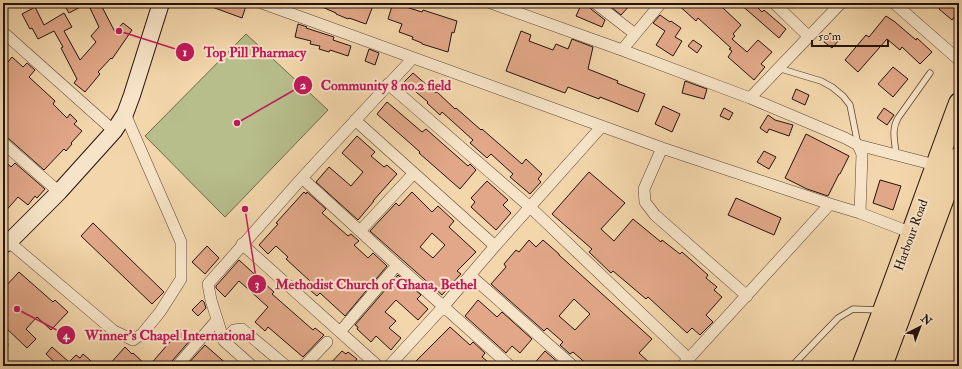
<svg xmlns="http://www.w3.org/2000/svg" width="962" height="369" font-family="'IM FELL Double Pica',serif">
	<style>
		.green { fill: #b7be8c; stroke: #6e684c }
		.building { fill: #e1a788; stroke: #25120c; fill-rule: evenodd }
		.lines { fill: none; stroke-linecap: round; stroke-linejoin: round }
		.lane-casing { stroke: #584334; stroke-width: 7 }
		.street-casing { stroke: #584334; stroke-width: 12 }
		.secondary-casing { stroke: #25120c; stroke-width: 18 }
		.highway-casing { stroke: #25120c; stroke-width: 22 }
		.lane { stroke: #f7e4c8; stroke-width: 5.5 }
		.street { stroke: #f7e4c8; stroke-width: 11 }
		.secondary { stroke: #f7e4c8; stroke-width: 16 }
		.highway { stroke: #f3d6ab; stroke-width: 20 }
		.labels { text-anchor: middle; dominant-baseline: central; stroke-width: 4; stroke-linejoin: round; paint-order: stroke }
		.street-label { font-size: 13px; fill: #25120c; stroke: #f7e4c8 }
		.leader { fill: none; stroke: #c2185b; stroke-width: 1.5 }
		.callout-dot { fill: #c2185b; stroke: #f7e4c8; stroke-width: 1.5 }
		.mark-label { font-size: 12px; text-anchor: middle; font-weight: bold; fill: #fff }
		.callout-label { font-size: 14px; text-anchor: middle; font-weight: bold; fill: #c2185b; stroke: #f7e4c8; stroke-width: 4; stroke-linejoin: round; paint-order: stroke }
	</style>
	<rect width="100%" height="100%" fill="#f3d6ab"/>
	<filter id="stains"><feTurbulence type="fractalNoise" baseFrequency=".005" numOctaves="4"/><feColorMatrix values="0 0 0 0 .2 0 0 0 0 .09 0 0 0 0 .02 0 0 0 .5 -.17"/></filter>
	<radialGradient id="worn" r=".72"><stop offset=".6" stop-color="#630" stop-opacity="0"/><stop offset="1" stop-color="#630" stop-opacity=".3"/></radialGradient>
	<path class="green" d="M 246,34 L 328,110 L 225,217 L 145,136 Z"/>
	<path class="building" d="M 63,3 L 88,3 L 69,13 Z
		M 100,3 L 115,32 L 123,23 L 132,30 L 112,59 L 111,58 L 98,72 L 100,74 L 85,92 L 74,83 L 77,79 L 61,48 L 63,47 L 54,31 L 38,39 L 32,28 L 30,29 L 22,14 L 35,7 L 44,25 L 64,13 L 72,27 L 64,31 L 80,60 L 96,42 L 91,36 L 99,27 L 90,8 Z
		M 204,3 L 247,3 L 242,18 L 204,4 Z
		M 313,3 L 374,3 L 366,24 L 349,18 L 348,19 L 336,14 L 336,13 Z
		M 393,3 L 407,3 L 406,7 L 422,12 L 423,10 L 457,21 L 454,33 L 452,32 L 448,52 L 422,44 L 422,43 L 412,39 L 413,37 L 399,32 L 402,24 L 388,19 Z
		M 582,3 L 588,5 L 591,9 L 605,20 L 602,27 L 576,16 Z
		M 606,3 L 632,3 L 621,15 Z
		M 676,3 L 727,3 L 723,8 L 741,25 L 733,34 L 735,36 L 732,39 L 747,52 L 758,40 L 772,52 L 761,64 L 765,67 L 754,80 L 728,57 L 732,51 L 729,49 L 731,48 L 698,18 L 696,21 Z
		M 739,3 L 753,3 L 762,12 L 764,10 L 786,29 L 779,38 Z
		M 944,3 L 948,3 L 958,12 L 952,20 L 939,9 Z
		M 660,15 L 670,22 L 671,21 L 681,28 L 675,37 L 682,41 L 673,56 L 656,45 L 665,31 L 653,23 Z
		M 886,16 L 895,22 L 916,40 L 917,38 L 932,52 L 920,64 L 902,47 L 900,50 L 887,39 L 858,72 L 845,60 L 866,35 L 869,37 Z
		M 298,24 L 307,27 L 306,28 L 334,37 L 333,40 L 351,46 L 348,56 L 330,50 L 329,52 L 319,49 L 320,46 L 310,44 L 311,41 L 295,37 Z
		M 521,31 L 531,35 L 529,41 L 553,50 L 556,44 L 568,49 L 572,39 L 593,47 L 588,69 L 618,81 L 617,83 L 645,94 L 638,112 L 600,97 L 599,99 L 568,87 L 565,93 L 506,71 Z
		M 830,33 L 839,40 L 832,48 L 824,42 Z
		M 693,40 L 702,46 L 697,53 L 688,46 Z
		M 369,49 L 379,53 L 375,65 L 365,61 Z
		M 12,57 L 23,67 L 27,63 L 35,70 L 29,77 L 55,101 L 53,104 L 67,118 L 70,114 L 77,121 L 74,124 L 82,131 L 71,143 L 72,144 L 66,151 L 64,149 L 44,170 L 8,138 L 3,136 L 3,68 Z
		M 893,67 L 908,79 L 893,97 L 878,84 Z
		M 413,73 L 436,93 L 437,92 L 455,109 L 456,108 L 481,130 L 482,129 L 522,164 L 526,159 L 542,174 L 538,179 L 541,182 L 530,194 L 510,177 L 513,174 L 491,154 L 487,158 L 470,143 L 473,140 L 442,112 L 440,115 L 427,103 L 428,102 L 404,82 Z
		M 685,81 L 707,89 L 704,99 L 682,93 Z
		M 796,89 L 809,95 L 805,105 L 792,99 Z
		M 387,102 L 422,132 L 426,129 L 468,166 L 470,164 L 476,170 L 460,189 L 419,153 L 420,152 L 377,114 Z
		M 663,106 L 680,114 L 672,132 L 655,124 Z
		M 724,108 L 733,113 L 729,120 L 720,116 Z
		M 884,108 L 894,115 L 887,125 L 877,118 Z
		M 768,115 L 775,120 L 793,125 L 789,136 L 769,129 L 767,133 L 760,128 Z
		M 806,134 L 849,156 L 840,174 L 839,174 L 828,196 L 807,189 L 785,178 Z
		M 357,136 L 375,152 L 371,156 L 384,167 L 387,165 L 397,174 L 373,201 L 374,201 L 358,220 L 316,182 L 329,167 L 351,186 L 363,172 L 342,153 Z
		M 764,151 L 776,157 L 769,169 L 757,162 Z
		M 3,160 L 11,167 L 15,163 L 45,189 L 37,198 L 35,196 L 28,205 L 18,197 L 3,214 Z
		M 589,172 L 625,203 L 601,229 L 614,241 L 633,219 L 661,242 L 662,240 L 680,254 L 682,252 L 708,275 L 706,278 L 717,287 L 714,290 L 722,297 L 706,315 L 713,322 L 700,335 L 692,328 L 687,333 L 648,297 L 646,299 L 613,271 L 611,273 L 589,252 L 592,249 L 552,214 Z
		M 880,180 L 901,186 L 893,210 L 873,203 Z
		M 487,181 L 508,200 L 503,205 L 511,213 L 496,230 L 471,207 L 475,202 L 471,198 Z
		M 304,192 L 306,194 L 307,192 L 326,209 L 322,213 L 348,236 L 351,234 L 359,241 L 354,245 L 368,258 L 373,253 L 387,266 L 345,316 L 320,293 L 317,296 L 305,286 L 310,281 L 286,259 L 288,257 L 276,246 L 268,254 L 259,245 L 278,224 L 276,223 Z
		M 412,192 L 432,212 L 438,206 L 454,221 L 449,227 L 476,252 L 457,271 L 461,274 L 442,295 L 370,231 L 396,203 L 399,206 ZM 432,233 L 445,245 L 433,258 L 420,247 Z
		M 736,198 L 781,218 L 774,235 L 728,215 Z
		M 93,223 L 164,292 L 152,304 L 81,236 Z
		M 529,240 L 536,247 L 543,240 L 559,254 L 559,255 L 652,339 L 639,353 L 653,366 L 589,366 L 573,352 L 570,354 L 560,345 L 563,342 L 547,328 L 544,331 L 491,284 L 506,267 L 504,264 L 516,250 L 519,252 ZM 574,299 L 590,314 L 575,330 L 559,316 Z
		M 207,246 L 219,258 L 205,274 L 192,262 Z
		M 239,260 L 274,292 L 272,294 L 313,330 L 315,328 L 324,335 L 303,357 L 268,327 L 265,331 L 255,322 L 268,307 L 239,281 L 225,297 L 216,288 L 216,286 Z
		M 19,272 L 53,302 L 55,300 L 68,312 L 51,330 L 37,317 L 26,329 L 36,339 L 27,348 L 3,325 L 3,289 Z
		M 398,275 L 421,295 L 417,299 L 428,309 L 418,320 L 396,300 L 385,312 L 396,321 L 389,328 L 401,338 L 391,350 L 376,336 L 371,342 L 357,329 L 358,327 L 355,325 Z
		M 202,300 L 204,302 L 206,308 L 198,316 L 192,310 Z
		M 478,300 L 497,317 L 502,312 L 532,339 L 520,353 L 512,346 L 506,353 L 465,316 Z
		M 450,327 L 470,345 L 473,342 L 485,353 L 482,357 L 493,366 L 422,366 L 416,361 Z
		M 181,329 L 192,338 L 172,361 L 170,366 L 149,366 Z
		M 205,345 L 229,366 L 206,366 L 201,362 L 198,366 L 186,366 Z
		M 52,347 L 69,362 L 76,355 L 80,358 L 83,354 L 91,361 L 88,365 L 89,366 L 59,366 L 46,354 Z
		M 125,347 L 132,354 L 133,353 L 147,366 L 108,366 Z
		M 342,351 L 346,354 L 348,352 L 357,359 L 351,366 L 328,366 Z
		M 545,351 L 560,364 L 559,366 L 532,366 Z"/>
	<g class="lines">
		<g class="lane-casing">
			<path id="lane" d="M 778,68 L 821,81 L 832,87 L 843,96 L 850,105 L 858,145
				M 896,154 C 895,141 891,130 898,118 L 930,73
				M 3,343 L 5,345 L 3,348
				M 792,366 L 838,318 L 853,309 L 879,310"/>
		</g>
		<g class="street-casing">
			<path id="street" d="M 262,3 L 662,148 L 830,204 L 860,213 L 912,233
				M 491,3 L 622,50 L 750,98 L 845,138 L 858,145 L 862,154 L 860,213
				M 595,3 L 635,34
				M 774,3 L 808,36
				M 894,3 L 959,60
				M 3,32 L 114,131
				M 622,50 L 661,3
				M 388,84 L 530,207 L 689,359
				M 750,98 L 841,3
				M 355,120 L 495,246
				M 3,143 L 59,192
				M 858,145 L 935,165
				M 662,148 L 644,189 L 645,202 L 655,215 L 747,296
				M 302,178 L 397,265 L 510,366
				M 360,231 L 414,173
				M 9,242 L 114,331 L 133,340 L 142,334 L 160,312 L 181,279 L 181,242 L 125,114
				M 242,244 L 378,366
				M 470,275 L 573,366
				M 340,332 L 397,265
				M 224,341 L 234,330 L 242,329 L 286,366
				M 177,366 L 217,320
				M 252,366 L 224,341 L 211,300 L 208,284 L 302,178 L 413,58
				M 304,366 L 327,342
				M 389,366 L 443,307 L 495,246 L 602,126
				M 682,366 L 830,204"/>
		</g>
		<g class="secondary-casing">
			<path id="secondary" d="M 3,245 L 9,242 L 59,192 L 114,131 L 125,114 L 132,95 L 161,3"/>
		</g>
		<g class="highway-casing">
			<path id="highway" d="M 862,366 C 896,279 926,191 959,103
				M 882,366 L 959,157"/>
		</g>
		<use href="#lane" class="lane"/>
		<use href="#street" class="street"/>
		<use href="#secondary" class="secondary"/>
		<use href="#highway" class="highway"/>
	</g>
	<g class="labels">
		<g class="street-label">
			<text transform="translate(911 235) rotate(-70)">Harbour Road</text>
		</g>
	</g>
	<path class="leader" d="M119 31L185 52M237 123L303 85M245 209L257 284M17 309L66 335"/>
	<g class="callout-dot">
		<circle cx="119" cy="31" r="4"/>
		<circle cx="237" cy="123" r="4"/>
		<circle cx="245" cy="209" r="4"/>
		<circle cx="17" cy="309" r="4"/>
		<circle cx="185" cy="52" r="10"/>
		<circle cx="303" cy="85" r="10"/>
		<circle cx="257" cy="284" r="10"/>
		<circle cx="66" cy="335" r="10"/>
	</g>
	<g class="mark-label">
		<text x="185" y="56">1</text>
		<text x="303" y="89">2</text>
		<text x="257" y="288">3</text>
		<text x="66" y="339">4</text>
	</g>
	<g class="callout-label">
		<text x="255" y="57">Top Pill Pharmacy</text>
		<text x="386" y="90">Community 8 no.2 field</text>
		<text x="376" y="289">Methodist Church of Ghana, Bethel</text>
		<text x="170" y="340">Winner's Chapel International</text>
	</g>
	<rect width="962" height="369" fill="none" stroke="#f3d6ab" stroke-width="16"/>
	<rect x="4" y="4" width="954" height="361" fill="none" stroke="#25120c" stroke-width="2"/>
	<rect x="8" y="8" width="946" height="353" fill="none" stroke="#25120c"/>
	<g transform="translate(920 327) rotate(42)" stroke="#f7e4c8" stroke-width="3" paint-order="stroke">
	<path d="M0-3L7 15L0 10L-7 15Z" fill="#25120c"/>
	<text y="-6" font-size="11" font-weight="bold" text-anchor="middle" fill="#25120c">N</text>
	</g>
	<path d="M812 40v6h76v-6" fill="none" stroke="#25120c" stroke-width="2"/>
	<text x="818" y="40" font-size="12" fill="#25120c" stroke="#f7e4c8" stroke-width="3" paint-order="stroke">50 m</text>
	<rect width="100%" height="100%" filter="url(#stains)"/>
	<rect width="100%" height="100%" fill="url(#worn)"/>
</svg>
